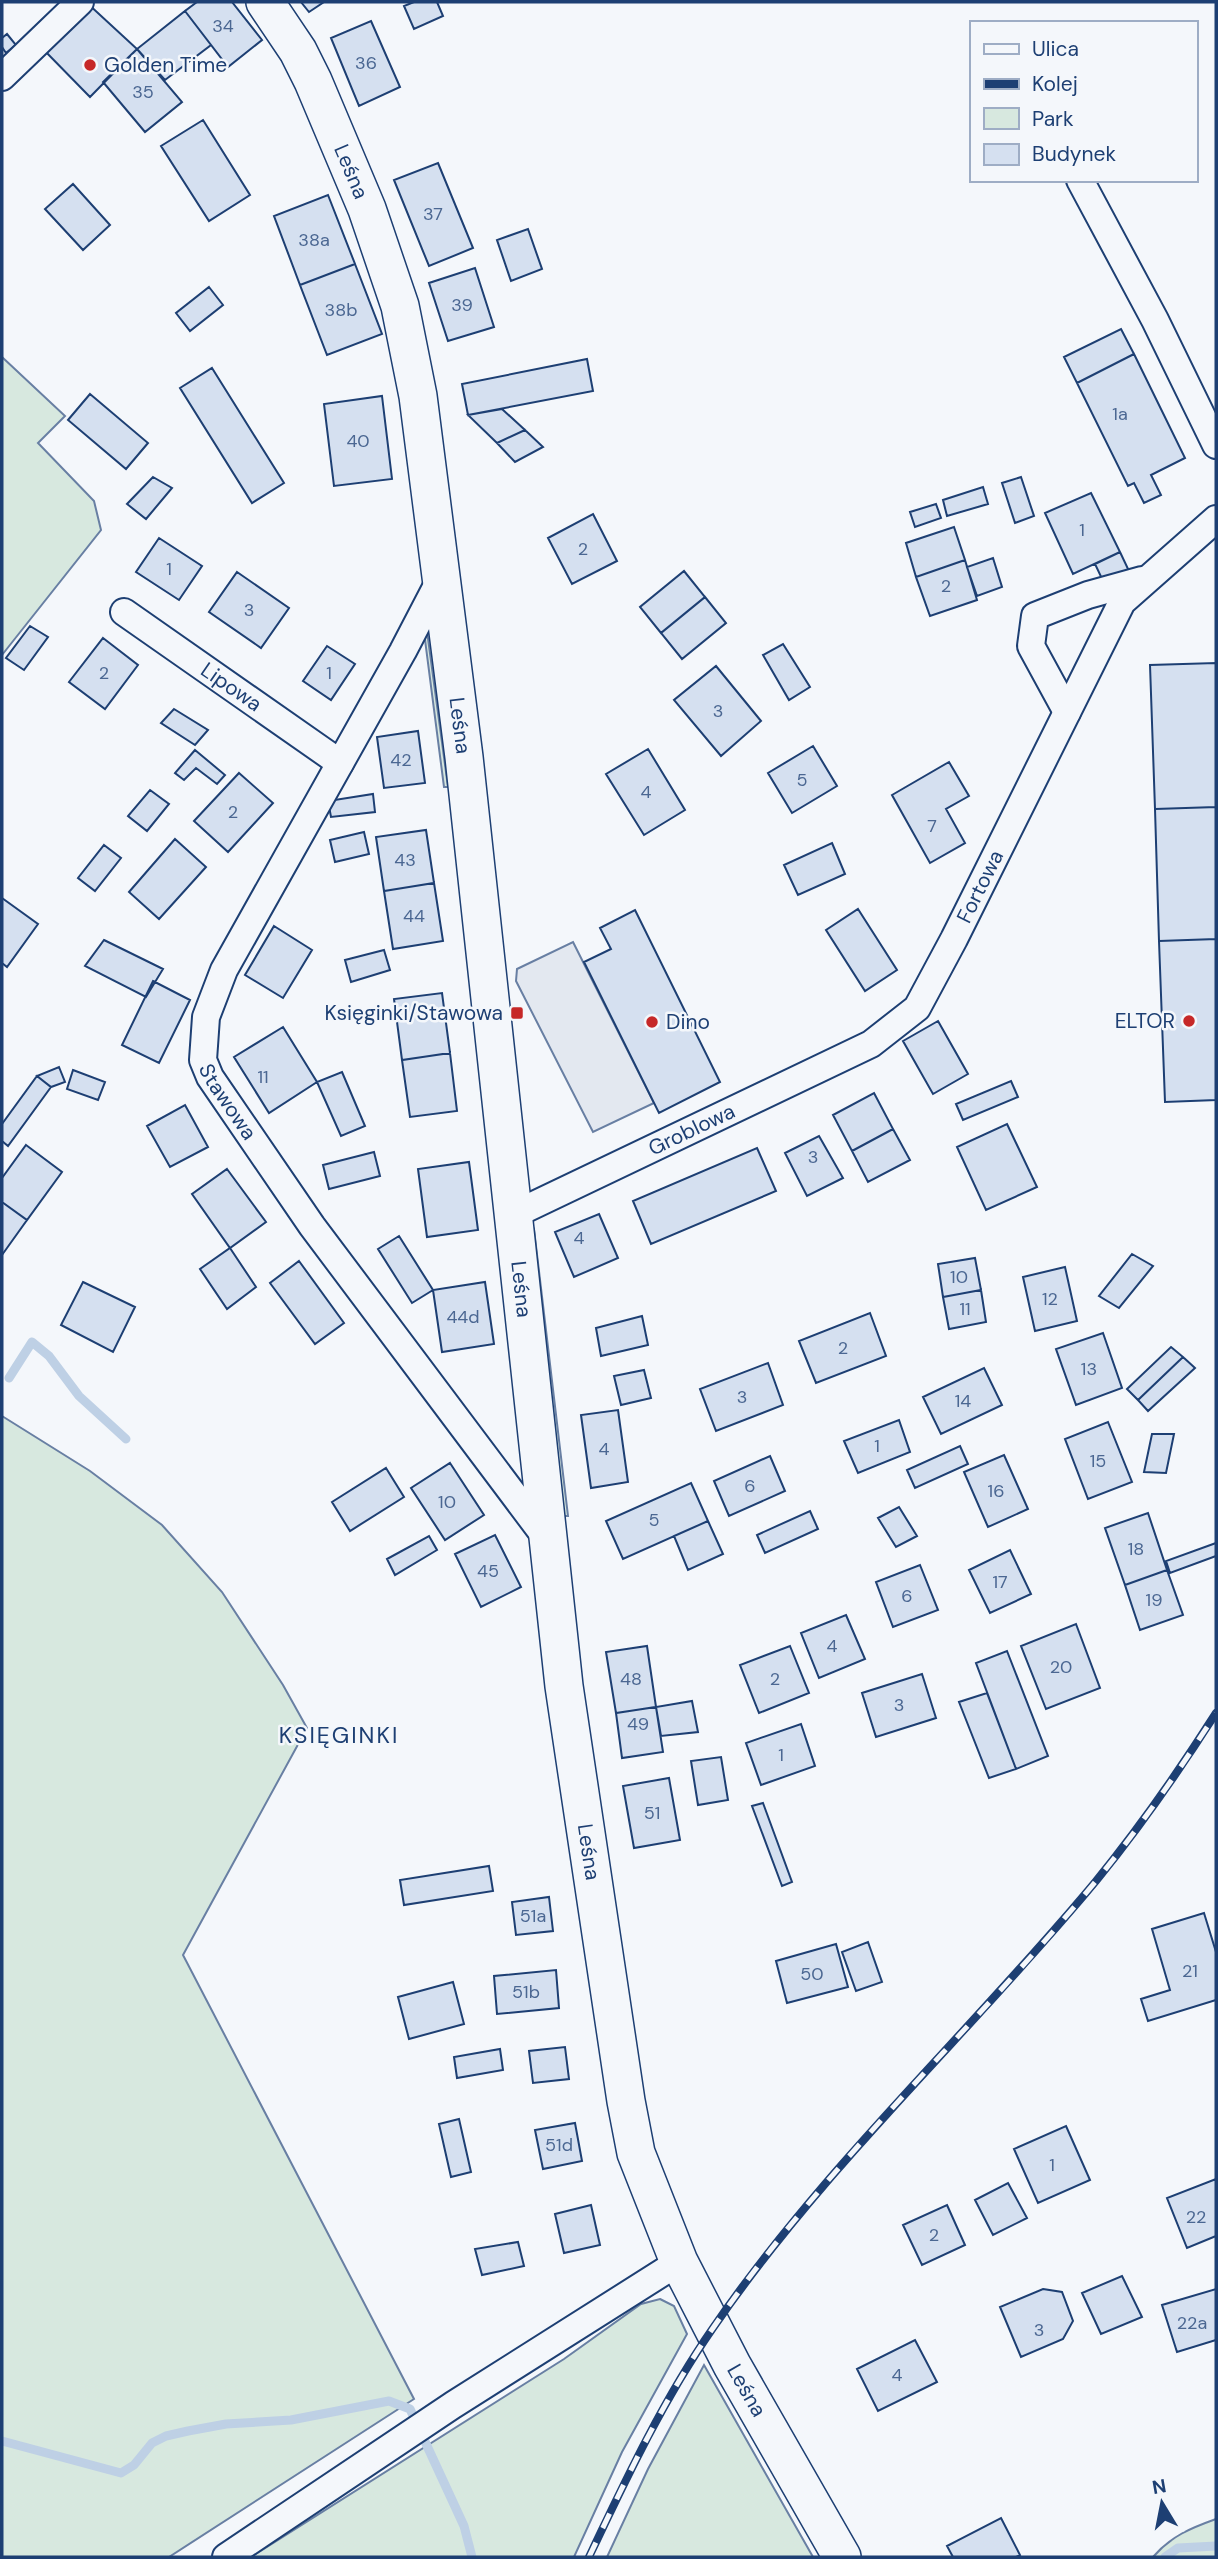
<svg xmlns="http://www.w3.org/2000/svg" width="1218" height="2559" font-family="'DM Sans',sans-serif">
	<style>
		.green { fill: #d7e8df; stroke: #687fa3; stroke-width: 2 }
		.parking { fill: #e3e8f0; stroke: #687fa3; stroke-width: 2 }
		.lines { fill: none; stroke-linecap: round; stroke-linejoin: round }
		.stream { stroke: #bed0e5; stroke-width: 9 }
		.building { fill: #d5e0f0; stroke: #1d3f73; stroke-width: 2 }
		.minor-casing { stroke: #1d3f73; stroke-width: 30 }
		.secondary-casing { stroke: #1d3f73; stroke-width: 40 }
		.minor { stroke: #f4f7fb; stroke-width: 26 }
		.secondary { stroke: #f4f7fb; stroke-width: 37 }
		.rail-casing { stroke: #1d3f73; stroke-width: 8 }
		.rail { stroke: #f4f7fb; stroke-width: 5; stroke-dasharray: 16; stroke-linecap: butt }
		.poi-dot { fill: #c62828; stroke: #f4f7fb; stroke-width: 2.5 }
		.labels { text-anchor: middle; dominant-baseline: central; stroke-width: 5; stroke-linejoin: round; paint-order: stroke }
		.number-label { font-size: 18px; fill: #4b6792 }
		.poi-label { font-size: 21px; fill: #1d3f73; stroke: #f4f7fb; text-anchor: start }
		.street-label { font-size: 21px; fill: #1d3f73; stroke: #f4f7fb }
		.neighbourhood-label { font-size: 23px; letter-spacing: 2px; fill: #1d3f73; stroke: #f4f7fb }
	</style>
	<rect width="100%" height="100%" fill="#f4f7fb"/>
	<path class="green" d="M 2,357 L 65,416 L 38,443 L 94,501 L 101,530 L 2,655 Z
		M 427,631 L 448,787 L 444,787 L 424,632 Z
		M 534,1229 L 568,1516 L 563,1516 L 529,1231 Z
		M 2,1416 L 90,1471 L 162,1525 L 222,1592 L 283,1685 L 307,1728 L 183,1955 L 414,2399 L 169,2557 L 2,2557 Z
		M 660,2299 L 674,2306 L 687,2334 L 622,2452 L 574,2557 L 251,2557 L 564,2359 L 641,2304 Z
		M 704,2365 L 813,2557 L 607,2557 L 648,2469 Z
		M 1216,2519 L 1216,2557 L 1153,2557 C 1171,2536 1191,2528 1216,2519 Z"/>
	<path class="parking" d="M 573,942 L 654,1103 L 593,1132 L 516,981 L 517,969 Z"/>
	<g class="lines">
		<path class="stream" d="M 9,1378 L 32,1342 L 49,1356 L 79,1396 L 126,1439
			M 2,2441 L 121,2473 L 134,2465 L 152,2443 L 166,2436 L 188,2431 L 226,2424 L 291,2420 L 389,2401 L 410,2409 L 464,2526 L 472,2557
			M 1165,2557 L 1178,2548 L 1216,2546"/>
	</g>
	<path class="building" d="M 86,2 L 137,49 L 90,97 L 40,46 Z
		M 197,2 L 232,2 L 262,40 L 228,67 L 185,11 Z
		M 301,2 L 324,2 L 309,12 Z
		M 414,2 L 437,2 L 443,16 L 414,29 L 404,6 Z
		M 185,11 L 211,45 L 165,80 L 137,49 Z
		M 371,21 L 400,87 L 359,106 L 331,38 Z
		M 7,34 L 16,45 L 6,53 L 2,47 L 2,38 Z
		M 137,49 L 182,102 L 145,132 L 103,82 Z
		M 203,120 L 250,195 L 209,221 L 161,146 Z
		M 438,163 L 473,248 L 429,266 L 394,180 Z
		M 73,184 L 110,225 L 83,250 L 45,209 Z
		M 328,195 L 355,264 L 300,285 L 274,216 Z
		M 528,229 L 542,269 L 511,281 L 497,240 Z
		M 355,264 L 382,334 L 327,355 L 300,285 Z
		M 475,268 L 494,327 L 448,341 L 429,283 Z
		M 209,287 L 223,305 L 190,331 L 176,313 Z
		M 1121,329 L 1134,354 L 1077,383 L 1064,357 Z
		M 1134,354 L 1185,458 L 1151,475 L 1161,495 L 1144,503 L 1134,483 L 1128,486 L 1077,383 Z
		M 587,359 L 593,391 L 468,415 L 462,384 Z
		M 212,368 L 284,483 L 252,503 L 180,388 Z
		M 90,394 L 148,443 L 126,469 L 68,420 Z
		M 382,396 L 392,479 L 334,486 L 324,404 Z
		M 502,409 L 525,430 L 497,443 L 468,415 Z
		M 525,430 L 543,447 L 515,462 L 497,443 Z
		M 153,477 L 172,488 L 146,519 L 127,504 Z
		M 1021,477 L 1034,516 L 1015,523 L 1002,483 Z
		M 983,487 L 988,504 L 947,516 L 943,500 Z
		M 1091,493 L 1120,552 L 1073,574 L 1045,513 Z
		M 936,504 L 941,518 L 915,527 L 910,512 Z
		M 593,514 L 617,561 L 572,584 L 548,538 Z
		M 954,527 L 965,560 L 916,577 L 906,543 Z
		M 159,538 L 202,566 L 179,600 L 136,572 Z
		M 1120,552 L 1129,571 L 1104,583 L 1095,564 Z
		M 993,558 L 1002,587 L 977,596 L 967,567 Z
		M 965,560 L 977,600 L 930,616 L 916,577 Z
		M 684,571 L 705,597 L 661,633 L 640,607 Z
		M 237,572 L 289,608 L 261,648 L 209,612 Z
		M 705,597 L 726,623 L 682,659 L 661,633 Z
		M 30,626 L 48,637 L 24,670 L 6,658 Z
		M 103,638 L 138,665 L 105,709 L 69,682 Z
		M 783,644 L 810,687 L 789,700 L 763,655 Z
		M 327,646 L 355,664 L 331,700 L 303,681 Z
		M 1216,663 L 1216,807 L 1155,809 L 1150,665 Z
		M 716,666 L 761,721 L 721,756 L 674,700 Z
		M 174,709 L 208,730 L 195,745 L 161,723 Z
		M 418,731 L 425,783 L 384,788 L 377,737 Z
		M 813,746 L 837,786 L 792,813 L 768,773 Z
		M 648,749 L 685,810 L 644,835 L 606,774 Z
		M 195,750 L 225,775 L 217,784 L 196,768 L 184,780 L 175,773 Z
		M 949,762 L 969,796 L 946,809 L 965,843 L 930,863 L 892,795 Z
		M 239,773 L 273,803 L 228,852 L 194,821 Z
		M 150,790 L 169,804 L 147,831 L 128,816 Z
		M 373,794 L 375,812 L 331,817 L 328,801 Z
		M 1216,807 L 1216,939 L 1159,941 L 1155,809 Z
		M 426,830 L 434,883 L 384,891 L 376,837 Z
		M 364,832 L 369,854 L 335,862 L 330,840 Z
		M 175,839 L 206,867 L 159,919 L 129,892 Z
		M 832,843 L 845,874 L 798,895 L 784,865 Z
		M 104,845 L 121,858 L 95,891 L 78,878 Z
		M 434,883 L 443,941 L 393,949 L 384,891 Z
		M 2,898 L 38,924 L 7,967 L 2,963 Z
		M 858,909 L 897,970 L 865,991 L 826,930 Z
		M 635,910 L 720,1082 L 659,1113 L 584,962 L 611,949 L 600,928 Z
		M 274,926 L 312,950 L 283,998 L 245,975 Z
		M 1216,939 L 1216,1100 L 1165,1102 L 1159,941 Z
		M 104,940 L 163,969 L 146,997 L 85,966 Z
		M 384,950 L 390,970 L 351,982 L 345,960 Z
		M 153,981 L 190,1000 L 159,1063 L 122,1045 Z
		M 442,993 L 450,1053 L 402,1060 L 394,999 Z
		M 938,1021 L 968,1074 L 933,1094 L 903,1041 Z
		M 283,1027 L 317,1082 L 269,1113 L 234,1057 Z
		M 450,1053 L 457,1111 L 410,1117 L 402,1060 Z
		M 59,1067 L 65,1082 L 51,1087 L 37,1076 Z
		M 73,1070 L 105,1082 L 98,1100 L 67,1089 Z
		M 342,1072 L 365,1126 L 341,1136 L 317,1082 Z
		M 37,1076 L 51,1087 L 8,1146 L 2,1141 L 2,1124 Z
		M 1011,1081 L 1018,1097 L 963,1120 L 956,1104 Z
		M 874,1093 L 893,1129 L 852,1151 L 833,1115 Z
		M 185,1105 L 208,1147 L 170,1167 L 147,1126 Z
		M 1007,1124 L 1037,1187 L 986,1210 L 957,1147 Z
		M 893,1129 L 910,1160 L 868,1182 L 852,1151 Z
		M 819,1136 L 843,1178 L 807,1196 L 785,1153 Z
		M 26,1145 L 62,1172 L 27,1220 L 2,1202 L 2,1178 Z
		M 757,1148 L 776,1191 L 651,1244 L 633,1201 Z
		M 374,1152 L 380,1176 L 329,1189 L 323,1165 Z
		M 469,1162 L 478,1230 L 427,1237 L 418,1169 Z
		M 227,1169 L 266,1222 L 230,1248 L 192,1194 Z
		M 2,1202 L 27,1220 L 2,1255 Z
		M 599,1214 L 618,1258 L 574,1277 L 555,1232 Z
		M 399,1236 L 433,1290 L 412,1303 L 378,1249 Z
		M 230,1248 L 256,1287 L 227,1309 L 200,1269 Z
		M 1132,1254 L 1153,1266 L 1119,1308 L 1099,1296 Z
		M 975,1258 L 981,1290 L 943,1297 L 938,1264 Z
		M 299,1261 L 344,1323 L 315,1344 L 270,1283 Z
		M 1065,1267 L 1077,1321 L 1035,1331 L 1023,1277 Z
		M 83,1282 L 135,1307 L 113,1352 L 61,1325 Z
		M 485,1282 L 494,1344 L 442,1352 L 433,1290 Z
		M 981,1290 L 986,1322 L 949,1329 L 943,1297 Z
		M 870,1313 L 886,1356 L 816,1383 L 799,1341 Z
		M 642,1316 L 648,1345 L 601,1356 L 596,1328 Z
		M 1103,1333 L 1122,1388 L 1076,1405 L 1056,1349 Z
		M 1171,1347 L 1183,1357 L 1138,1400 L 1127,1389 Z
		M 1183,1357 L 1195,1368 L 1148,1411 L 1138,1400 Z
		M 768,1363 L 783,1405 L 716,1431 L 700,1389 Z
		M 984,1368 L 1002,1405 L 941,1434 L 923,1397 Z
		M 644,1370 L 651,1398 L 621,1405 L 614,1376 Z
		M 618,1410 L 628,1482 L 591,1488 L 581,1415 Z
		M 899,1420 L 910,1452 L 858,1473 L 844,1441 Z
		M 1108,1422 L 1132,1482 L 1088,1499 L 1065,1439 Z
		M 1152,1434 L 1174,1434 L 1166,1473 L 1144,1472 Z
		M 960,1446 L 968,1464 L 915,1488 L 907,1470 Z
		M 1004,1455 L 1028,1509 L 988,1527 L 964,1472 Z
		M 770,1456 L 785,1491 L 729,1516 L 714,1481 Z
		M 450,1463 L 484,1515 L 445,1540 L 411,1488 Z
		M 386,1468 L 404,1497 L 350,1531 L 332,1502 Z
		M 691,1483 L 708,1521 L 623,1559 L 606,1521 Z
		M 899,1507 L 917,1536 L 896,1547 L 878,1518 Z
		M 810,1511 L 818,1529 L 765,1553 L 757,1535 Z
		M 1148,1513 L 1167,1570 L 1125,1585 L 1105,1528 Z
		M 708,1521 L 723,1554 L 688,1570 L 674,1536 Z
		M 495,1535 L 521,1587 L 481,1607 L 455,1554 Z
		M 429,1536 L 437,1550 L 395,1575 L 387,1559 Z
		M 1216,1543 L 1216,1556 L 1170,1573 L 1166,1561 Z
		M 1010,1550 L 1031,1594 L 990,1613 L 969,1570 Z
		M 920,1565 L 938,1610 L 893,1627 L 876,1582 Z
		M 1167,1570 L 1183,1615 L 1140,1630 L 1125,1585 Z
		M 846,1615 L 865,1659 L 819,1678 L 801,1633 Z
		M 1076,1624 L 1100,1688 L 1046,1709 L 1021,1646 Z
		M 647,1646 L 656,1707 L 616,1713 L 606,1652 Z
		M 790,1646 L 809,1693 L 759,1713 L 740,1665 Z
		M 1007,1651 L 1048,1756 L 1016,1769 L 976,1663 Z
		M 922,1674 L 936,1718 L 876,1737 L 862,1693 Z
		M 987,1693 L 1016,1769 L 989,1778 L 959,1702 Z
		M 692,1701 L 698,1732 L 661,1736 L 656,1707 Z
		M 656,1707 L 663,1752 L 622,1758 L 616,1713 Z
		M 801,1724 L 815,1766 L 761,1785 L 746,1743 Z
		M 721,1757 L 728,1800 L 698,1805 L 691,1761 Z
		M 669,1778 L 680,1840 L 634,1848 L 623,1786 Z
		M 763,1803 L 792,1882 L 782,1886 L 752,1806 Z
		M 489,1866 L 493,1891 L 404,1905 L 400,1880 Z
		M 549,1897 L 553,1931 L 516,1935 L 512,1902 Z
		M 1204,1913 L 1216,1952 L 1216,2000 L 1148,2021 L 1141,1999 L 1170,1990 L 1152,1929 Z
		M 868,1942 L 882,1982 L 856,1991 L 842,1952 Z
		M 836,1944 L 848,1987 L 787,2003 L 776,1961 Z
		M 556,1970 L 559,2008 L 497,2014 L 494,1976 Z
		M 453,1982 L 464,2024 L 409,2039 L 398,1997 Z
		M 565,2047 L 569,2079 L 533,2083 L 529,2051 Z
		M 500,2049 L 503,2070 L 457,2078 L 454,2057 Z
		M 459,2119 L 471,2172 L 451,2177 L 439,2124 Z
		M 575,2123 L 582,2161 L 543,2169 L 535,2130 Z
		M 1066,2126 L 1090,2180 L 1038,2203 L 1014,2149 Z
		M 1216,2179 L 1216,2236 L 1187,2248 L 1167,2198 Z
		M 1008,2183 L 1027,2218 L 993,2235 L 975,2200 Z
		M 591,2205 L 600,2245 L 564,2253 L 555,2214 Z
		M 947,2205 L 965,2245 L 922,2265 L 903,2225 Z
		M 518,2242 L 524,2266 L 482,2275 L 475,2249 Z
		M 1122,2276 L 1142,2317 L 1101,2334 L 1082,2293 Z
		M 1043,2289 L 1062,2292 L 1073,2321 L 1063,2339 L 1021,2357 L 1000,2307 Z
		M 1216,2289 L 1216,2340 L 1177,2352 L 1162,2305 Z
		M 915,2340 L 937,2382 L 878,2411 L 857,2369 Z
		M 1001,2518 L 1020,2555 L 1016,2557 L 953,2557 L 947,2546 Z"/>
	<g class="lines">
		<g class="minor-casing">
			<g id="minor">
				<path d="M 2,77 L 80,2"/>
				<path d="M 1080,180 L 1155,320 L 1216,445"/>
				<path id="s1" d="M 441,578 L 403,651 L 224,970 L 206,1017 L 203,1060 L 210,1077 L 312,1226 L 547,1539"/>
				<path id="s2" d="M 124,612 L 340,763"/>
				<path d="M 1067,712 L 1031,646 L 1035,616 L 1088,595 L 1142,580"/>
				<path id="s3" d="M 513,1215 L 871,1044 L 917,1008 L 954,939 L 1122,602 L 1216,519"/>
				<path d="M 226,2557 L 453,2405 L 679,2262"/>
			</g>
		</g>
		<g class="secondary-casing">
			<g id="secondary">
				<path id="s4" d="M 265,2 L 298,51 L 313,81 L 367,209 L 400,306 L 418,396 L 464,757 L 564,1686 L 626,2101 L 636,2153 L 679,2262 L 732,2365 L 842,2557"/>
			</g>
		</g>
		<use href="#minor" class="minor"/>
		<use href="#secondary" class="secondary"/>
		<g class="rail-casing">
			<path id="rail" d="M 589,2557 C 626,2479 663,2400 713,2328 C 824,2166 971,2032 1096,1881 C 1140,1827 1179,1771 1216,1713"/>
		</g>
		<use href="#rail" class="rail"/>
	</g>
	<g class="poi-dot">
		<circle cx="90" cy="65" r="7"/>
		<rect x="510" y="1006" width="14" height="14" rx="3.5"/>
		<circle cx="1189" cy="1021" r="7"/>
		<circle cx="652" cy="1022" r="7"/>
	</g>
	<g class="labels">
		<g class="number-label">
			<text x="223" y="26">34</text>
			<text x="366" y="63">36</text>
			<text x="143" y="92">35</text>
			<text x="433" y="214">37</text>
			<text x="314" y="240">38a</text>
			<text x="462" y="305">39</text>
			<text x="341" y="310">38b</text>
			<text x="1120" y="414">1a</text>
			<text x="358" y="441">40</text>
			<text x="1082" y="530">1</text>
			<text x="583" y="549">2</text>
			<text x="169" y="569">1</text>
			<text x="946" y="586">2</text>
			<text x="249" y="610">3</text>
			<text x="104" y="673">2</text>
			<text x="329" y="673">1</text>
			<text x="718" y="711">3</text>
			<text x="401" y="760">42</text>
			<text x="802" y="780">5</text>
			<text x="646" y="792">4</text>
			<text x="233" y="812">2</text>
			<text x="932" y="826">7</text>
			<text x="405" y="860">43</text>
			<text x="414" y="916">44</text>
			<text x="263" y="1077">11</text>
			<text x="813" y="1157">3</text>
			<text x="579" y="1238">4</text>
			<text x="959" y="1277">10</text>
			<text x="1050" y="1299">12</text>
			<text x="965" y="1309">11</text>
			<text x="463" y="1317">44d</text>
			<text x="843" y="1348">2</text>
			<text x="1089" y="1369">13</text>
			<text x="742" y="1397">3</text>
			<text x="963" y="1401">14</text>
			<text x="877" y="1446">1</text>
			<text x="604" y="1449">4</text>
			<text x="1098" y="1461">15</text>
			<text x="750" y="1486">6</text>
			<text x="996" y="1491">16</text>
			<text x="447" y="1502">10</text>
			<text x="654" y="1520">5</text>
			<text x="1136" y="1549">18</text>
			<text x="488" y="1571">45</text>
			<text x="1000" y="1582">17</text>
			<text x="907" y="1596">6</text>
			<text x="1154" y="1600">19</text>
			<text x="832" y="1646">4</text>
			<text x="1061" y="1667">20</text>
			<text x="631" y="1679">48</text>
			<text x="775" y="1679">2</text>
			<text x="899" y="1705">3</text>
			<text x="638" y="1724">49</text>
			<text x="781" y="1755">1</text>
			<text x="652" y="1813">51</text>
			<text x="533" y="1916">51a</text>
			<text x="1190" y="1971">21</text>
			<text x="812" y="1974">50</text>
			<text x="526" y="1992">51b</text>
			<text x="559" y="2145">51d</text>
			<text x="1052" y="2165">1</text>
			<text x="1196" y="2217">22</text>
			<text x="934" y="2235">2</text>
			<text x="1192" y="2323">22a</text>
			<text x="1039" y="2330">3</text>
			<text x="897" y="2375">4</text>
		</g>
		<g class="poi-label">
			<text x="104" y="65">Golden Time</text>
			<text x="503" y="1013" text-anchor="end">Księginki/Stawowa</text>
			<text x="1175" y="1021" text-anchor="end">ELTOR</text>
			<text x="666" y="1022">Dino</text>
		</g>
		<g class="street-label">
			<text stroke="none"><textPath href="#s4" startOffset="191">Leśna</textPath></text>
			<text stroke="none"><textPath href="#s2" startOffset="131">Lipowa</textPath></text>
			<text stroke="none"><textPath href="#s4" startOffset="758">Leśna</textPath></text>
			<text stroke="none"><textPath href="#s3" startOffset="592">Fortowa</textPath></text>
			<text stroke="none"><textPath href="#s1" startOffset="590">Stawowa</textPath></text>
			<text stroke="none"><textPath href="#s3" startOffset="198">Groblowa</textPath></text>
			<text stroke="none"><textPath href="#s4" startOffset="1325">Leśna</textPath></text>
			<text stroke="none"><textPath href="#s4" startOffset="1892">Leśna</textPath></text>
			<text stroke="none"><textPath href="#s4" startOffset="2459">Leśna</textPath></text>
		</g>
		<g class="neighbourhood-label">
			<text x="339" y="1735">KSIĘGINKI</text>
		</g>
	</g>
	<rect width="1218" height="2559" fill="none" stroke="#1d3f73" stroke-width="7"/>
	<rect x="970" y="21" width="228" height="161" fill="#f4f7fb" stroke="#9eadc5" stroke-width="2"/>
	<rect x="984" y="44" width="35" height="10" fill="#f4f7fb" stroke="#9eadc5" stroke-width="2"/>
	<text x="1032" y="56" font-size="21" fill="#1d3f73">Ulica</text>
	<rect x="984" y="79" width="35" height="10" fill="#1d3f73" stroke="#9eadc5" stroke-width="2"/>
	<text x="1032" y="91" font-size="21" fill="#1d3f73">Kolej</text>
	<rect x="984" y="108" width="35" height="21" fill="#d7e8df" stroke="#9eadc5" stroke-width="2"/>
	<text x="1032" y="126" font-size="21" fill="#1d3f73">Park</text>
	<rect x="984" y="144" width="35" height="21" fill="#d5e0f0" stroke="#9eadc5" stroke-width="2"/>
	<text x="1032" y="161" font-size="21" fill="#1d3f73">Budynek</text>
	<g transform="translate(1162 2503) rotate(350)" stroke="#f4f7fb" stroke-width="5" paint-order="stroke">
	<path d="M0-5L12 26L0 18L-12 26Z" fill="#1d3f73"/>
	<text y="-10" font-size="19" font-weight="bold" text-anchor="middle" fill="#1d3f73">N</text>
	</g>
</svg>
